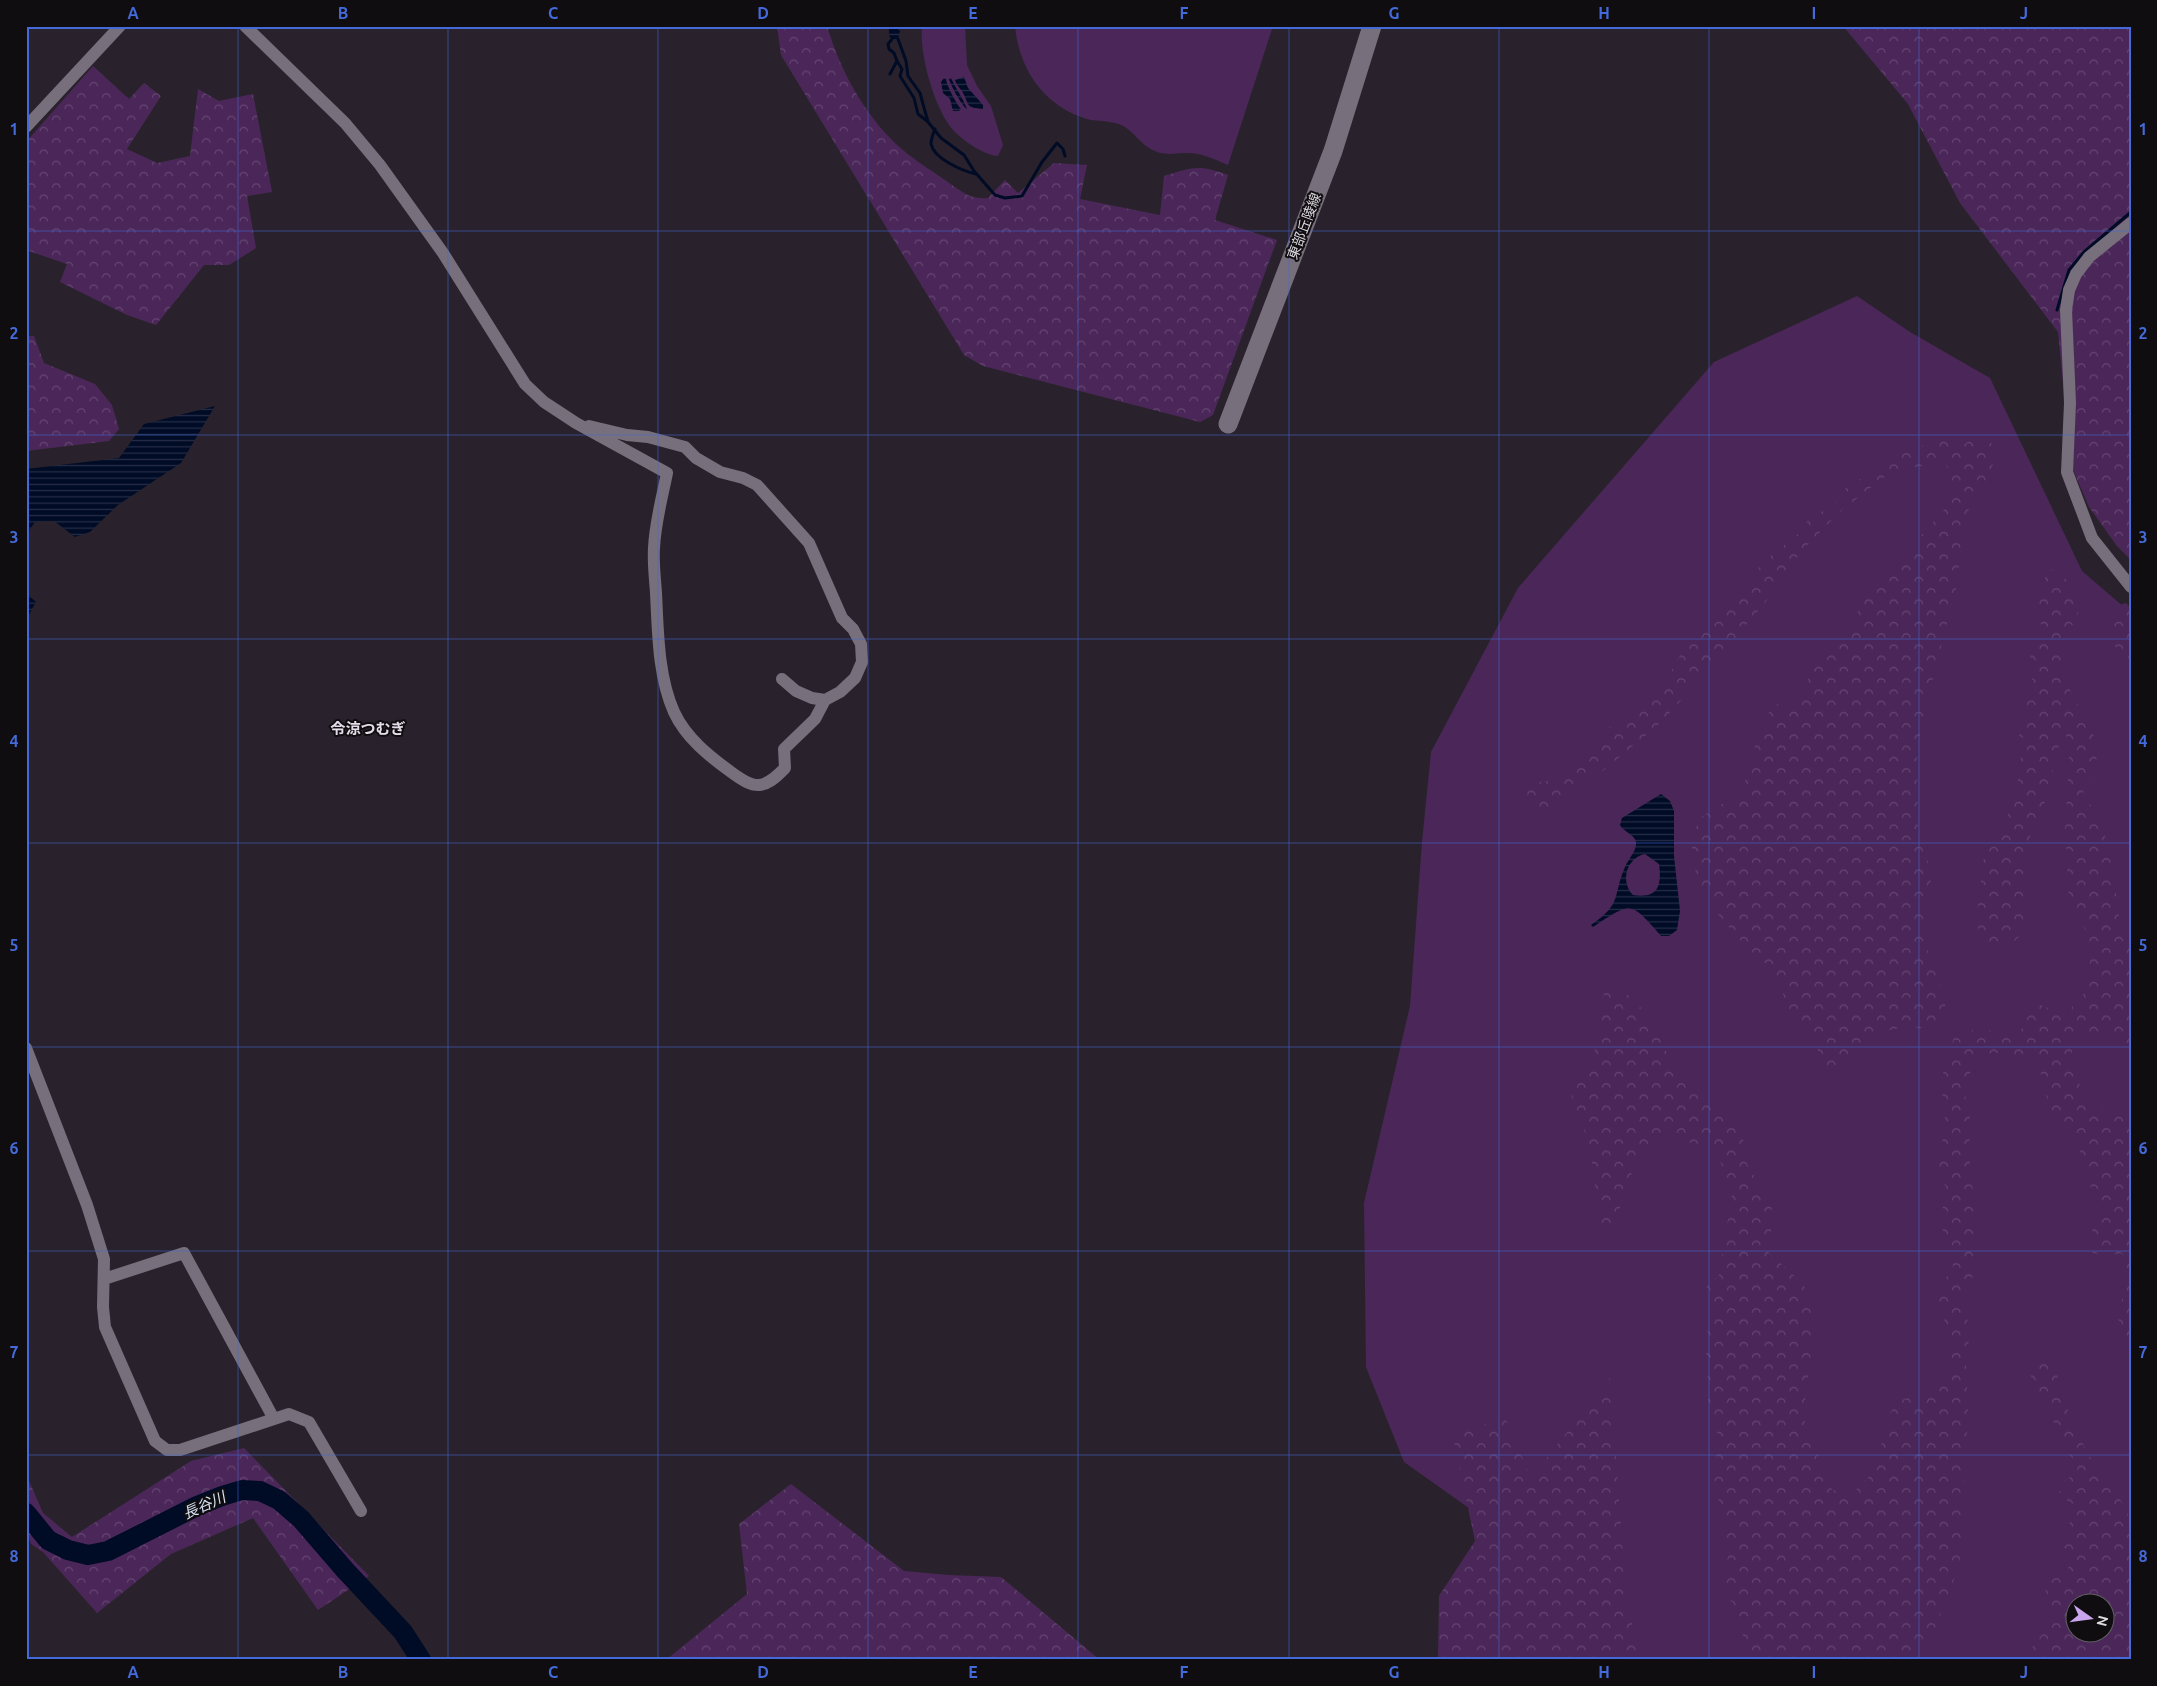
<svg xmlns="http://www.w3.org/2000/svg" width="2157" height="1686" font-family="Ubuntu,'Noto Sans JP',sans-serif">
	<style>
		.grass { fill: #4b2759; fill-rule: evenodd }
		.forest { fill: url(#forest-crowns); fill-rule: evenodd }
		.water { fill: url(#water-rules); fill-rule: evenodd }
		.lines { fill: none; stroke-linecap: round; stroke-linejoin: round }
		.stream { stroke: #000b26; stroke-width: 3 }
		.river { stroke: #000b26; stroke-width: 20 }
		.street { stroke: #776f7b; stroke-width: 12 }
		.secondary { stroke: #776f7b; stroke-width: 19 }
		.grid { fill: none; stroke: #446ada; stroke-width: 1; stroke-opacity: 0.55 }
		.labels { text-anchor: middle; dominant-baseline: central; stroke-width: 4; stroke-linejoin: round; paint-order: stroke }
		.street-label { font-size: 14px; fill: #dedae0; stroke: #100d11 }
		.neighbourhood-label { font-size: 15px; font-weight: bold; fill: #e6ddea; stroke: #100d11 }
		.water-label { font-size: 15px; font-style: italic; fill: #d8e4f5; stroke: #100d11 }
		.neatline { fill: none; stroke: #446ada; stroke-width: 2 }
		.grid-label { font-size: 16px; text-anchor: middle; font-weight: bold; fill: #446ada }
	</style>
	<defs>
		<pattern id="forest-crowns" width="20" height="18" patternUnits="userSpaceOnUse" patternTransform="scale(1.25)"><rect width="20" height="18" fill="#4b2759"/><path d="M2 6a3 3 0 1 1 6 0M12 15a3 3 0 1 1 6 0" fill="none" stroke="#644671"/></pattern>
		<pattern id="water-rules" width="6" height="5" patternUnits="userSpaceOnUse" patternTransform="scale(1.25)"><rect width="6" height="5" fill="#000b26"/><path d="M0 2.5h6" fill="none" stroke="#252e45"/></pattern>
	</defs>
	<rect width="100%" height="100%" fill="#29222c"/>
	<path class="grass" d="M 922,26 L 965,26 L 967,65 L 977,86 L 991,106 L 1003,145 L 998,156 C 984,155 965,142 955,132 C 935,112 919,54 922,26 Z
		M 1015,26 L 1273,26 L 1228,165 C 1214,159 1200,152 1184,153 C 1176,153 1170,155 1161,153 C 1144,149 1138,136 1125,127 C 1114,120 1099,122 1087,119 C 1045,107 1019,70 1015,26 Z
		M 1857,296 L 1910,332 L 1990,378 L 2082,571 L 2131,613 L 2131,1660 L 1619,1660 L 1545,1562 L 1404,1462 L 1366,1367 L 1364,1203 L 1410,1006 L 1422,842 L 1431,752 L 1518,588 L 1714,362 ZM 2074,1604 L 2104,1604 L 2104,1634 L 2074,1634 Z"/>
	<path class="forest" d="M 777,26 L 827,26 C 839,67 861,108 890,138 C 906,155 926,167 945,180 C 960,190 969,200 988,198 L 1005,180 L 1018,193 L 1054,163 L 1087,165 L 1080,199 L 1160,215 L 1164,176 C 1193,167 1199,164 1228,175 L 1215,220 L 1277,240 L 1213,415 L 1200,422 L 983,366 L 964,355 L 781,55 Z
		M 1843,26 L 2131,26 L 2131,560 L 2117,546 L 2089,507 L 2071,465 L 2058,332 L 1960,203 L 1908,104 Z
		M 93,66 L 129,99 L 144,83 L 161,96 L 127,149 L 157,163 L 190,156 L 198,89 L 219,101 L 253,94 L 272,192 L 247,196 L 256,248 L 229,265 L 204,265 L 156,325 L 127,315 L 60,282 L 67,264 L 26,250 L 26,142 Z
		M 26,336 L 34,336 L 44,363 L 95,384 L 112,405 L 119,429 L 109,441 L 26,451 Z
		M 1941,436 L 1949,441 L 1953,448 L 1958,449 L 1972,439 L 1986,438 L 1994,446 L 1995,457 L 1987,485 L 1971,500 L 1961,541 L 1958,581 L 1923,717 L 1917,755 L 1918,827 L 1932,876 L 1926,901 L 1924,940 L 1944,997 L 1946,1011 L 1941,1025 L 1936,1029 L 1906,1027 L 1880,1032 L 1850,1064 L 1827,1076 L 1813,1037 L 1791,1020 L 1779,981 L 1771,968 L 1746,947 L 1705,899 L 1691,857 L 1693,835 L 1700,818 L 1735,796 L 1744,785 L 1760,729 L 1775,702 L 1786,710 L 1794,707 L 1819,657 L 1842,635 L 1856,616 L 1867,589 L 1887,574 L 1951,502 L 1950,472 L 1945,463 L 1894,470 L 1842,510 L 1810,542 L 1779,579 L 1765,603 L 1692,689 L 1655,728 L 1595,777 L 1549,809 L 1537,813 L 1529,809 L 1527,790 L 1532,783 L 1564,779 L 1589,760 L 1601,735 L 1667,678 L 1681,654 L 1748,583 L 1764,561 L 1797,535 L 1808,520 L 1834,504 L 1847,486 L 1877,470 L 1888,456 L 1935,442 Z
		M 2048,566 L 2068,581 L 2081,600 L 2076,621 L 2064,634 L 2061,644 L 2063,676 L 2094,736 L 2098,775 L 2087,783 L 2083,792 L 2100,822 L 2112,855 L 2119,920 L 2131,946 L 2131,1051 C 2106,1034 2102,1031 2074,1040 L 2070,1064 L 2090,1107 L 2120,1114 L 2131,1122 L 2131,1344 L 2118,1319 L 2125,1286 L 2125,1258 L 2121,1253 L 2107,1256 L 2093,1253 L 2089,1246 L 2094,1223 L 2103,1215 L 2103,1208 L 2089,1184 L 2077,1140 L 2060,1129 L 2042,1086 L 2040,1065 L 2035,1059 C 2014,1055 1992,1047 1973,1060 L 1965,1095 L 1970,1115 L 1969,1155 L 1974,1202 L 1976,1267 L 1963,1302 L 1970,1330 L 1966,1366 L 1969,1426 L 1959,1463 L 1965,1482 L 1960,1564 L 1936,1626 L 1919,1660 L 1742,1660 L 1743,1624 L 1733,1603 L 1723,1593 L 1729,1549 L 1713,1473 L 1720,1438 L 1706,1411 L 1709,1394 L 1705,1338 L 1712,1320 L 1713,1307 L 1705,1292 L 1708,1283 L 1719,1276 L 1732,1194 L 1721,1163 L 1704,1147 L 1666,1135 C 1636,1141 1625,1195 1616,1220 L 1613,1227 L 1607,1230 L 1602,1225 L 1601,1211 L 1598,1207 L 1589,1143 L 1571,1095 L 1592,1061 L 1598,1036 L 1600,1005 L 1608,983 L 1624,991 L 1650,1017 L 1678,1076 L 1715,1101 L 1737,1123 L 1746,1148 L 1747,1164 L 1771,1205 L 1773,1216 L 1768,1252 L 1801,1282 L 1810,1295 L 1814,1330 L 1803,1417 L 1832,1490 L 1852,1494 L 1868,1478 L 1876,1463 L 1891,1411 L 1904,1399 L 1940,1388 L 1952,1359 L 1947,1326 L 1934,1297 L 1953,1267 L 1951,1246 L 1940,1225 L 1946,1187 L 1934,1170 L 1946,1128 L 1941,1080 L 1955,1034 C 1977,1026 1997,1032 2020,1035 L 2028,1004 L 2034,1002 L 2055,1011 L 2071,1008 L 2082,997 L 2092,976 L 2084,924 L 2069,903 L 2065,829 L 2070,745 L 2063,729 L 2045,802 L 2035,821 L 2026,851 L 2023,933 C 2013,943 1999,955 1984,949 L 1976,922 L 1985,848 L 2012,808 L 2017,787 L 2023,738 L 2019,736 L 2025,705 L 2034,688 L 2029,660 L 2041,626 L 2039,601 Z
		M 2126,603 L 2131,608 L 2131,660 L 2112,644 L 2110,626 L 2113,607 Z
		M 2043,1357 L 2054,1364 L 2072,1424 L 2103,1480 L 2118,1495 L 2129,1517 L 2131,1660 L 2022,1660 L 2047,1628 L 2051,1609 L 2043,1581 L 2064,1576 L 2073,1559 L 2063,1546 L 2075,1505 L 2058,1495 L 2065,1481 L 2077,1472 L 2078,1464 L 2060,1445 L 2052,1416 L 2028,1371 L 2029,1363 L 2035,1358 ZM 2074,1604 L 2104,1604 L 2104,1634 L 2074,1634 Z
		M 1610,1378 L 1627,1607 L 1643,1660 L 1438,1660 L 1439,1596 L 1475,1541 L 1453,1436 L 1505,1417 L 1531,1478 Z
		M 244,1448 L 369,1576 L 318,1610 L 253,1518 L 171,1554 L 97,1613 L 43,1552 L 31,1544 L 26,1530 L 26,1474 L 43,1513 L 72,1537 L 191,1461 Z
		M 791,1484 L 904,1571 L 948,1575 L 1001,1577 L 1100,1660 L 666,1660 L 747,1594 L 739,1524 Z"/>
	<path class="water" d="M 889,26 L 895,26 L 900,31 L 898,39 L 892,39 L 889,36 Z
		M 964,77 L 968,88 L 983,105 L 983,109 C 966,107 970,107 964,95 C 962,89 957,87 955,80 Z
		M 944,78 L 946,79 C 946,84 957,105 961,109 L 959,111 L 953,111 L 950,99 L 943,93 L 941,82 Z
		M 951,78 C 956,89 963,98 967,109 C 962,106 951,86 949,79 Z
		M 215,406 L 181,463 L 118,505 L 90,532 L 75,537 L 54,521 L 35,522 L 26,535 L 26,469 L 119,458 L 144,424 Z
		M 26,593 L 36,602 L 26,620 Z
		M 1661,794 L 1670,801 L 1674,811 L 1674,856 L 1680,911 L 1677,930 L 1669,936 L 1661,936 C 1630,900 1631,902 1593,927 L 1591,925 C 1623,903 1612,897 1625,867 C 1628,859 1637,851 1636,842 C 1635,835 1623,831 1620,825 L 1622,818 ZM 1645,854 L 1659,864 C 1662,886 1658,899 1633,895 C 1620,882 1626,858 1645,854 Z"/>
	<g class="lines">
		<path class="stream" d="M 898,39 L 906,61 L 908,76 L 920,93 L 928,122 L 941,138 L 964,155 L 974,171 L 995,195 L 1005,198 L 1022,196 L 1042,162 L 1057,143 L 1063,149 L 1065,156
			M 897,61 L 902,69 L 900,76 L 914,98 L 918,114 L 927,121
			M 890,74 L 897,61 L 894,53 L 889,49 L 888,44 L 892,39
			M 935,129 C 933,134 931,139 931,144 C 934,159 963,171 976,174
			M 2057,310 L 2069,270 L 2084,252 L 2131,212"/>
		<path class="river" d="M 26,1513 L 48,1540 L 68,1550 L 88,1555 L 108,1551 L 197,1506 L 222,1496 L 242,1490 L 260,1491 L 279,1500 L 301,1519 L 345,1570 L 403,1632 L 421,1660"/>
		<path class="street" d="M 245,26 L 345,123 L 380,165 L 443,253 L 525,384 L 544,402 L 576,423 L 667,473 C 662,498 655,523 654,548 C 653,563 655,578 656,593 C 658,632 658,676 674,712 C 686,738 709,756 731,772 C 755,790 764,790 785,768 L 784,749 L 815,719 L 825,700
			M 26,127 L 120,26
			M 2131,223 L 2089,257 L 2076,274 L 2069,290 L 2066,310 L 2070,403 L 2067,472 L 2092,538 L 2131,587
			M 589,426 L 627,435 L 648,437 L 685,447 L 696,458 L 720,472 L 743,478 L 757,485 L 809,543 L 842,618 L 853,629 L 861,644 L 862,662 L 855,678 L 840,692 L 825,700 L 812,698 L 796,691 L 782,679
			M 26,1048 L 87,1205 L 104,1259 L 103,1307 L 105,1327 L 155,1441 L 167,1450 L 180,1450 L 289,1414 L 309,1422 L 361,1511
			M 104,1279 L 184,1253 L 274,1419"/>
		<path class="secondary" d="M 1228,424 L 1333,151 L 1372,26"/>
	</g>
	<path class="grid" d="M 238,26 L 238,1660M 448,26 L 448,1660M 658,26 L 658,1660M 868,26 L 868,1660M 1078,26 L 1078,1660M 1289,26 L 1289,1660M 1499,26 L 1499,1660M 1709,26 L 1709,1660M 1919,26 L 1919,1660M 26,231 L 2131,231M 26,435 L 2131,435M 26,639 L 2131,639M 26,843 L 2131,843M 26,1047 L 2131,1047M 26,1251 L 2131,1251M 26,1455 L 2131,1455"/>
	<g class="labels">
		<g class="street-label">
			<text transform="translate(1304 226) rotate(-69)">東部丘陵線</text>
		</g>
		<g class="neighbourhood-label">
			<text x="368" y="728">令涼つむぎ</text>
		</g>
		<g class="water-label">
			<text transform="translate(204 1505) rotate(-24)">長谷川</text>
		</g>
	</g>
	<rect width="2157" height="1686" fill="none" stroke="#100d11" stroke-width="55"/>
	<g transform="translate(2090 1618) rotate(104)"><circle r="24" fill="#100d11" stroke="#625f64"/>
	<path d="M0-4L9 19L0 12L-9 19Z" fill="#c9a5ee"/>
	<text y="-8" font-size="14" font-weight="bold" text-anchor="middle" fill="#dedae0">N</text>
	</g>
	<rect x="28" y="28" width="2102" height="1630" class="neatline"/>
	<g class="grid-label">
		<text x="133" y="19">A</text>
		<text x="343" y="19">B</text>
		<text x="553" y="19">C</text>
		<text x="763" y="19">D</text>
		<text x="973" y="19">E</text>
		<text x="1184" y="19">F</text>
		<text x="1394" y="19">G</text>
		<text x="1604" y="19">H</text>
		<text x="1814" y="19">I</text>
		<text x="2024" y="19">J</text>
		<text x="14" y="135">1</text>
		<text x="2143" y="135">1</text>
		<text x="14" y="339">2</text>
		<text x="2143" y="339">2</text>
		<text x="14" y="543">3</text>
		<text x="2143" y="543">3</text>
		<text x="14" y="747">4</text>
		<text x="2143" y="747">4</text>
		<text x="14" y="951">5</text>
		<text x="2143" y="951">5</text>
		<text x="14" y="1154">6</text>
		<text x="2143" y="1154">6</text>
		<text x="14" y="1358">7</text>
		<text x="2143" y="1358">7</text>
		<text x="14" y="1562">8</text>
		<text x="2143" y="1562">8</text>
		<text x="133" y="1678">A</text>
		<text x="343" y="1678">B</text>
		<text x="553" y="1678">C</text>
		<text x="763" y="1678">D</text>
		<text x="973" y="1678">E</text>
		<text x="1184" y="1678">F</text>
		<text x="1394" y="1678">G</text>
		<text x="1604" y="1678">H</text>
		<text x="1814" y="1678">I</text>
		<text x="2024" y="1678">J</text>
	</g>
</svg>
